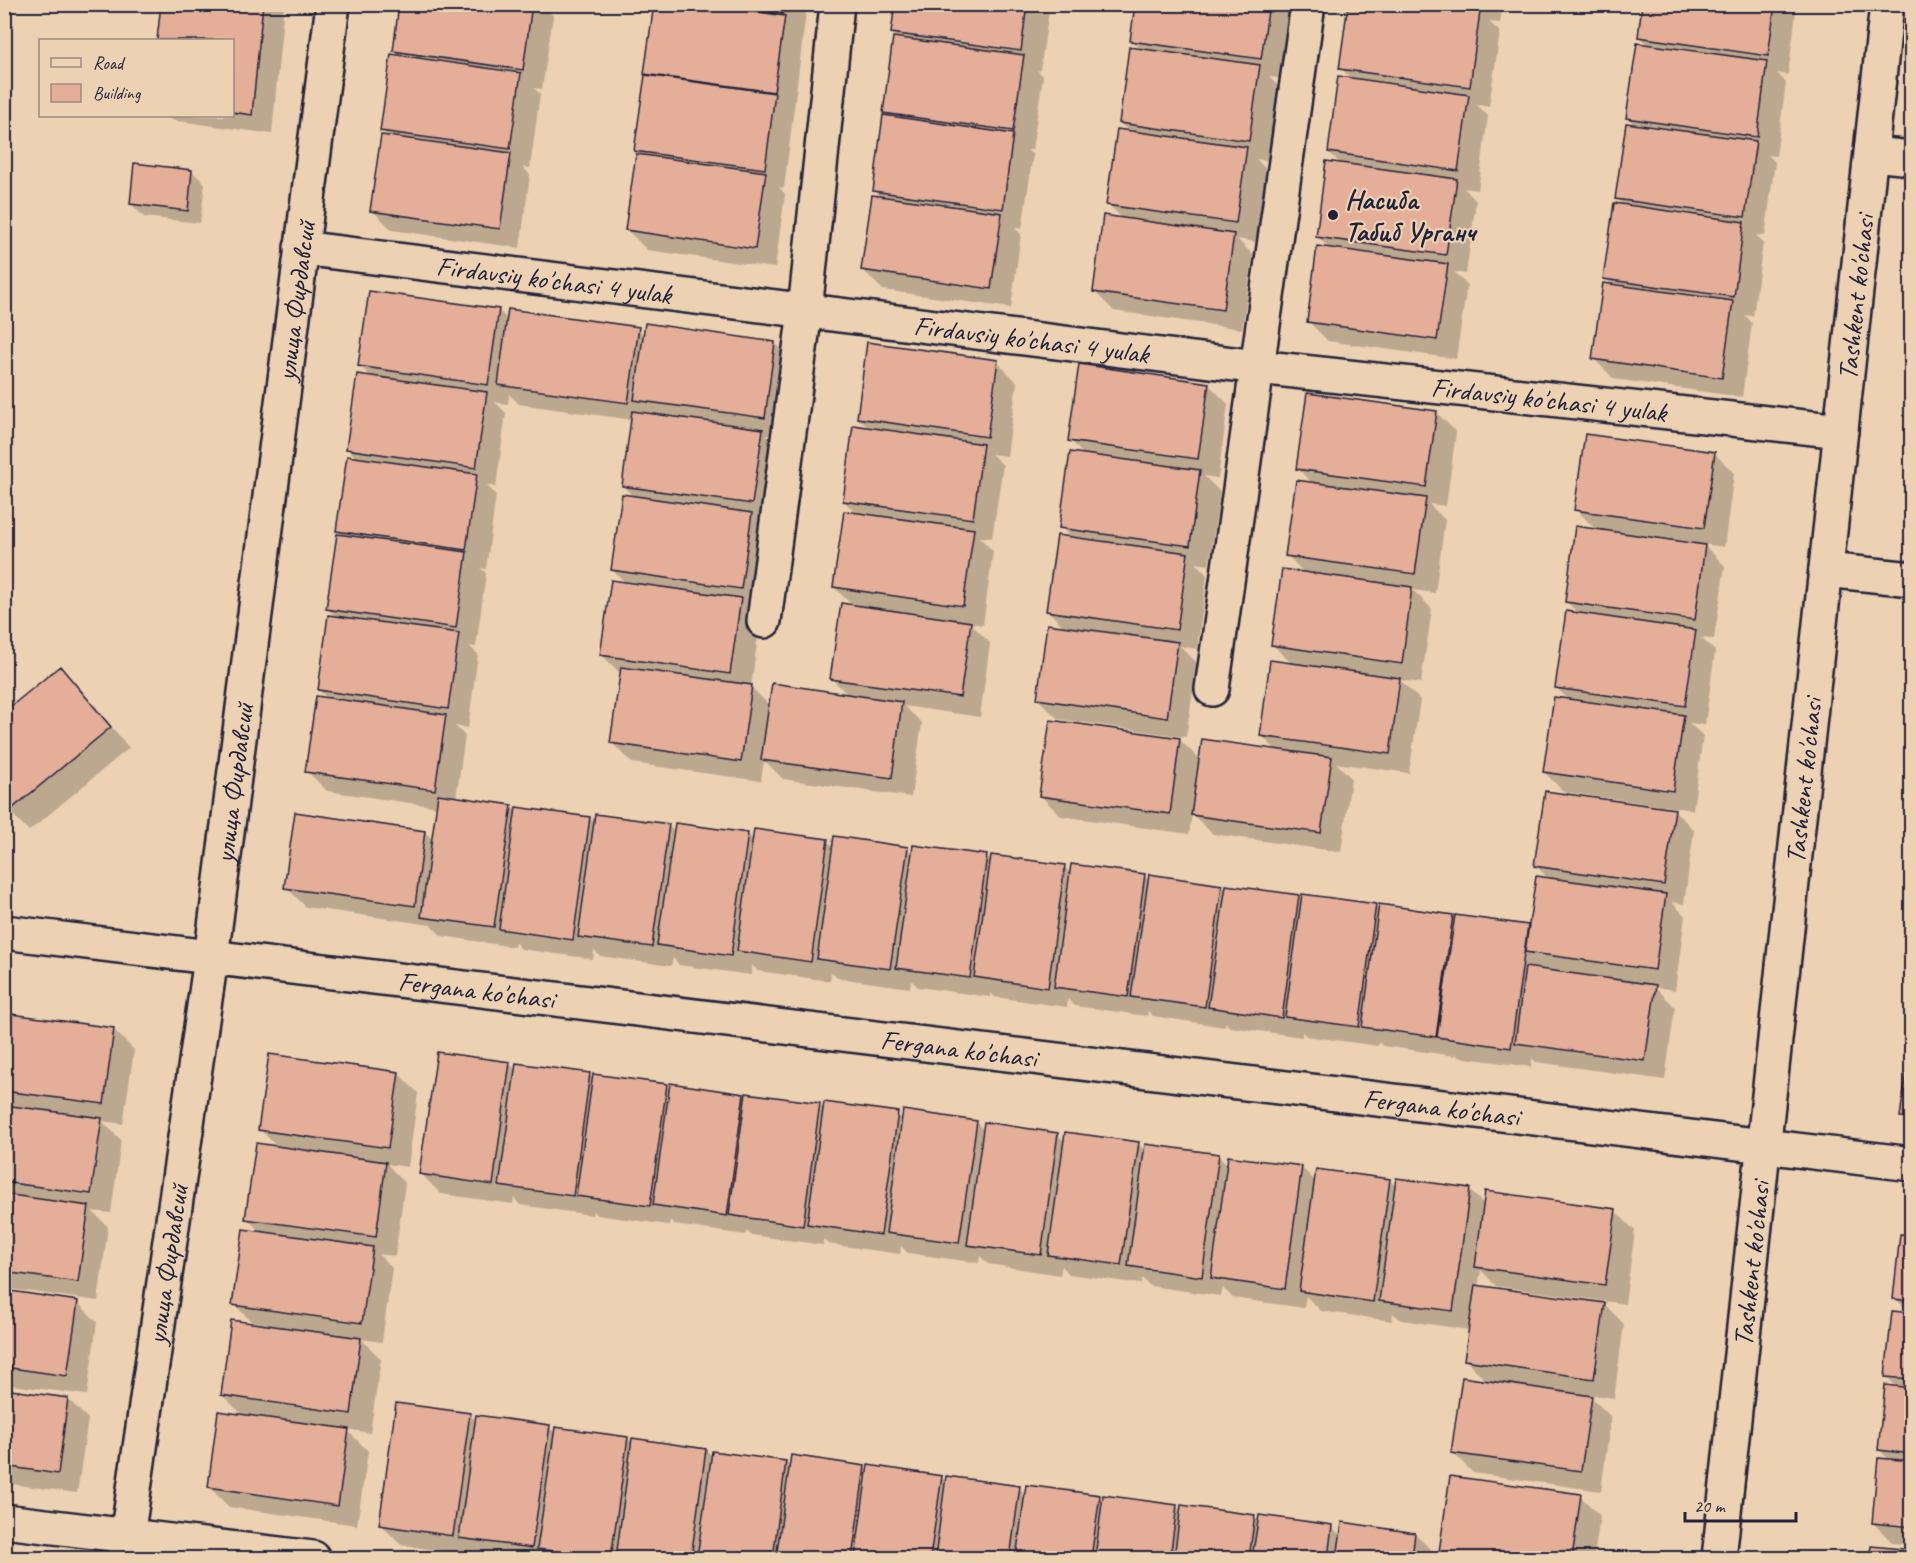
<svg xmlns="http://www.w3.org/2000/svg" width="1916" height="1563" font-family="Caveat,sans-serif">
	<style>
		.shadow { fill: #0003 }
		.building { fill: #e4ae99; stroke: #22223b; stroke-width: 1.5 }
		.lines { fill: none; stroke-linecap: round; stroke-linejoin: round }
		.street-casing { stroke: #22223b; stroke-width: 38 }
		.secondary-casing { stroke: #22223b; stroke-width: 38 }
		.street { stroke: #ecd1b3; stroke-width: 33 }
		.secondary { stroke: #ecd1b3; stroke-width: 33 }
		.poi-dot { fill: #22223b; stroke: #ecd1b3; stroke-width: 2 }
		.labels { text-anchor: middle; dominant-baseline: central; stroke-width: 4.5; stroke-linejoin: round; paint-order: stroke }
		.poi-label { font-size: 28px; font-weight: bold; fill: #22223b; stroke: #ecd1b3; text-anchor: start }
		.street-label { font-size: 28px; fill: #22223b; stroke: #ecd1b3 }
	</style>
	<rect width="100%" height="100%" fill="#ecd1b3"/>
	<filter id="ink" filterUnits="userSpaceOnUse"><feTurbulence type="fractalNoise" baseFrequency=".0167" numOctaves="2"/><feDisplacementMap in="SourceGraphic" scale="12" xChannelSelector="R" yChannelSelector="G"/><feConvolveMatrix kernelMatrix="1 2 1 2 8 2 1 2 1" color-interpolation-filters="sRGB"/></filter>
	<g filter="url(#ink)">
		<path class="shadow" d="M 163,4 L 284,4 L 272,134 L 171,120 L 166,116 L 232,116 L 232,40 L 158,40 Z
			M 401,4 L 553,4 L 552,12 L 549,11 L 553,16 L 542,89 L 534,88 L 540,94 L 530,168 L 523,167 L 530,175 L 520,248 L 392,230 L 372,210 L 389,138 L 382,130 L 401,57 L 394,51 Z
			M 655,4 L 807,4 L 784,188 L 779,187 L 785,194 L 775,268 L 647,250 L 627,230 L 642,157 L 636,150 Z
			M 896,4 L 1050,4 L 1040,71 L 1037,70 L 1043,76 L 1032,150 L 1027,150 L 1033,155 L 1022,229 L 1014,227 L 1021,234 L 1011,308 L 883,290 L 863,270 L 881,198 L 874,191 L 890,118 L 884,112 L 898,39 L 892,33 Z
			M 1137,4 L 1291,5 L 1280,78 L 1269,77 L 1279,87 L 1269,161 L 1256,159 L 1266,169 L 1256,242 L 1237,239 L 1253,255 L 1242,329 L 1114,311 L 1094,291 L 1124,220 L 1108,204 L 1130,132 L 1120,123 L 1142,50 L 1132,40 Z
			M 1350,4 L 1503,4 L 1500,23 L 1489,22 L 1500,32 L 1489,106 L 1477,105 L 1488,116 L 1478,190 L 1464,188 L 1476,201 L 1466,274 L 1454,272 L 1467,285 L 1456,359 L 1328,341 L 1308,321 L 1330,249 L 1317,236 L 1342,165 L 1329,152 L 1352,80 L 1341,68 Z
			M 1644,4 L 1797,4 L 1788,75 L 1777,73 L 1786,83 L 1776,156 L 1768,155 L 1775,162 L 1765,236 L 1756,235 L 1763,243 L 1753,316 L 1745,315 L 1752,323 L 1742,397 L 1614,379 L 1594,359 L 1613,286 L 1605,278 L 1624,206 L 1617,198 L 1636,126 L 1628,118 L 1649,46 L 1639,37 Z
			M 192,171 L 205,184 L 200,223 L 144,217 L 131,204 Z
			M 498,310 L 508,320 L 638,329 L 645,336 L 775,343 L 795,363 L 784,437 L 766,435 L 782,450 L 772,524 L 759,522 L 771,534 L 761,608 L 747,606 L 760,620 L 751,687 L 770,706 L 849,696 L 832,679 L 854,607 L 834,587 L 858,515 L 844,501 L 870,429 L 858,418 L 997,362 L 1017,382 L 1007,456 L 991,454 L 1003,465 L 992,538 L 979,537 L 993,551 L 983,625 L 970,623 L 990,643 L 980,717 L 904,706 L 922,723 L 911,797 L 783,779 L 764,760 L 761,781 L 632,763 L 612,743 L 622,675 L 602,655 L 626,583 L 612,570 L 635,498 L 623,486 L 633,420 L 519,404 L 509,394 L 508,404 L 495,402 L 506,413 L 496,487 L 486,485 L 496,495 L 486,569 L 480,568 L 486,573 L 476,647 L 469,646 L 478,654 L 468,728 L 455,726 L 465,736 L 456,798 L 511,806 L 517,812 L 590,818 L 595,824 L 668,826 L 675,832 L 748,834 L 754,841 L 827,841 L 834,847 L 907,848 L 914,855 L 987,857 L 992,862 L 1064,866 L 1071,874 L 1144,876 L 1149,881 L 1222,886 L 1226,891 L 1299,896 L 1303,900 L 1375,906 L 1380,910 L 1452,916 L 1456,919 L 1456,917 L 1530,927 L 1549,879 L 1536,866 L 1674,810 L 1694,830 L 1684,904 L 1672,902 L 1685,916 L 1675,990 L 1655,987 L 1675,1007 L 1665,1080 L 1536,1062 L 1532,1058 L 1531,1067 L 1459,1057 L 1456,1054 L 1455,1056 L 1383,1046 L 1379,1042 L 1378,1046 L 1306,1036 L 1302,1032 L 1302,1037 L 1230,1027 L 1225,1022 L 1225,1027 L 1153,1016 L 1148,1011 L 1147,1016 L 1075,1006 L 1068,999 L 1067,1007 L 995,997 L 990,992 L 990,997 L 918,987 L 911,980 L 910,988 L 838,978 L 831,972 L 830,981 L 758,971 L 752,965 L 751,975 L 679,965 L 673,958 L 671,966 L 600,956 L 594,950 L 593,959 L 521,949 L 515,942 L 514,947 L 442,936 L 431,925 L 306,907 L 286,887 L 425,832 L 433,840 L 438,807 L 327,791 L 307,771 L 329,700 L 319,690 L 336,617 L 328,609 L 343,536 L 338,531 L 358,459 L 348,449 L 371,377 L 360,366 Z
			M 1208,384 L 1228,404 L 1218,478 L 1204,476 L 1220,492 L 1209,565 L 1196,563 L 1207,575 L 1197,649 L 1180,646 L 1197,663 L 1186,737 L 1058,719 L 1038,699 L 1065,628 L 1048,611 L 1072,539 L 1061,527 L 1085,456 L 1070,440 Z
			M 1436,412 L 1456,432 L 1446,506 L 1429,504 L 1445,520 L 1435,593 L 1413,590 L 1432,609 L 1421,683 L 1400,680 L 1420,700 L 1409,773 L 1336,763 L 1351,778 L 1341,852 L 1213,834 L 1192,814 L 1189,834 L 1061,816 L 1041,796 L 1180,740 L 1200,760 L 1277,751 L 1261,735 L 1293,665 L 1273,645 L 1305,574 L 1287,555 L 1313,484 L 1297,468 Z
			M 1714,453 L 1734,473 L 1724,547 L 1703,544 L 1725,566 L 1714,639 L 1701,638 L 1715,651 L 1705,725 L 1689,723 L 1703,736 L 1693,810 L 1564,792 L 1544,772 L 1570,701 L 1556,687 L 1580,615 L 1566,601 L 1597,531 L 1576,509 Z
			M 60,668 L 80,688 L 129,748 L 29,831 L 9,811 Z
			M 4,1014 L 114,1030 L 134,1050 L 123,1124 L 102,1121 L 121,1140 L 111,1213 L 92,1211 L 108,1227 L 98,1301 L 4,1288 Z
			M 1912,1044 L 1912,1126 L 1901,1116 Z
			M 510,1064 L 516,1070 L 589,1075 L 594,1079 L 666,1085 L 671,1090 L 743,1095 L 747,1099 L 819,1105 L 825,1110 L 897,1114 L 903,1120 L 976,1122 L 984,1131 L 1057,1134 L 1065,1142 L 1138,1144 L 1146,1152 L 1218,1156 L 1228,1166 L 1301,1167 L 1316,1182 L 1389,1180 L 1396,1187 L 1469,1190 L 1485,1205 L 1615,1211 L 1635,1231 L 1625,1304 L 1496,1286 L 1481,1270 L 1478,1287 L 1604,1304 L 1624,1324 L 1614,1398 L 1588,1394 L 1611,1417 L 1601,1491 L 1473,1473 L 1453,1453 L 1488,1383 L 1466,1360 L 1470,1330 L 1401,1320 L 1393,1313 L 1392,1321 L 1321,1311 L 1306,1296 L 1304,1308 L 1233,1298 L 1223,1288 L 1221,1296 L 1150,1286 L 1142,1278 L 1141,1284 L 1069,1274 L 1062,1266 L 1060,1275 L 988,1264 L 980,1256 L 979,1263 L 908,1253 L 901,1246 L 900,1254 L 828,1244 L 823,1239 L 823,1245 L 751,1235 L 747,1231 L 746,1235 L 675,1225 L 670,1220 L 669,1225 L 597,1215 L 593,1211 L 592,1215 L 520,1205 L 514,1198 L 513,1204 L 441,1194 L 421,1174 Z
			M 398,1073 L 418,1093 L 408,1167 L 387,1164 L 405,1183 L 395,1256 L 378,1254 L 392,1268 L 382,1342 L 361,1339 L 381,1359 L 370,1433 L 346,1429 L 368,1451 L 357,1525 L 229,1507 L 209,1487 L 244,1416 L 222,1395 L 254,1324 L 234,1304 L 261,1233 L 247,1218 L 278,1148 L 260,1129 Z
			M 1912,1236 L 1912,1545 L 1893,1543 L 1873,1523 L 1890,1461 L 1880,1450 L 1898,1388 L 1886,1376 L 1911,1314 L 1895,1298 Z
			M 4,1292 L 77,1302 L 97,1322 L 87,1395 L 4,1384 Z
			M 4,1390 L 68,1399 L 88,1419 L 77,1493 L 4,1483 Z
			M 469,1414 L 476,1421 L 549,1427 L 555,1433 L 628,1438 L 633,1444 L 705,1450 L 713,1457 L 786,1462 L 791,1468 L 864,1467 L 869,1472 L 941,1477 L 947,1482 L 1019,1488 L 1026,1495 L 1099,1497 L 1104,1502 L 1177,1507 L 1182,1512 L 1254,1517 L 1259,1522 L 1332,1527 L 1341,1536 L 1415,1534 L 1435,1554 L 1434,1558 L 491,1558 L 480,1557 L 473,1550 L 472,1555 L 401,1545 L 381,1525 Z
			M 1580,1496 L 1600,1516 L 1594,1558 L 1448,1558 L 1441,1551 Z
			M 1873,1547 L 1912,1551 L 1912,1558 L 1871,1558 Z"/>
		<path class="building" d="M 161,4 L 263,4 L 252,115 L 232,112 L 232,40 L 157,40 Z
			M 399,4 L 532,4 L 523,70 L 393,51 Z
			M 654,4 L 705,4 L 785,16 L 774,92 L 644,74 Z
			M 713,4 L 785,4 L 783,14 Z
			M 895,4 L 1027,4 L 1021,51 L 891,33 Z
			M 1135,4 L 1269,4 L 1261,59 L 1130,41 Z
			M 1348,4 L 1435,4 L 1480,11 L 1470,87 L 1339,69 Z
			M 1642,4 L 1775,4 L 1768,56 L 1638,37 Z
			M 893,37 L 1024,55 L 1013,131 L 883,113 Z
			M 1637,43 L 1767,61 L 1757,137 L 1626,118 Z
			M 1129,47 L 1260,65 L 1249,141 L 1119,123 Z
			M 391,54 L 521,73 L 510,149 L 380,131 Z
			M 645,75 L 775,93 L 765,169 L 634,151 Z
			M 1338,76 L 1469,95 L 1458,171 L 1328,152 Z
			M 883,115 L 1013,134 L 1003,209 L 873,191 Z
			M 1626,123 L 1756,141 L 1745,217 L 1615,199 Z
			M 1117,129 L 1247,147 L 1236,223 L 1106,205 Z
			M 381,135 L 511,153 L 500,229 L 370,211 Z
			M 636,154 L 766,172 L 755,249 L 625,230 Z
			M 1326,161 L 1457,179 L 1446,255 L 1316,237 Z
			M 134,163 L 192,170 L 188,211 L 130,204 Z
			M 872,195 L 1002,213 L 991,289 L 861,270 Z
			M 1614,203 L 1744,222 L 1734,297 L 1603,279 Z
			M 1103,215 L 1234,234 L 1223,310 L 1093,292 Z
			M 1317,246 L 1448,264 L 1437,340 L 1307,322 Z
			M 1603,283 L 1733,301 L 1722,378 L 1592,359 Z
			M 369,291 L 499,309 L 488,385 L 358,366 Z
			M 508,309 L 639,327 L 628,403 L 498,385 Z
			M 645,323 L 775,342 L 765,418 L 634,400 Z
			M 867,342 L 998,360 L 987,437 L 857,418 Z
			M 1079,364 L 1209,383 L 1198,459 L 1068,441 Z
			M 357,374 L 487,392 L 476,468 L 346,449 Z
			M 1307,393 L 1437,411 L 1426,487 L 1296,469 Z
			M 632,411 L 763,429 L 752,504 L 622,486 Z
			M 853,425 L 983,444 L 973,519 L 843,501 Z
			M 1585,434 L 1715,452 L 1704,528 L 1574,510 Z
			M 1070,452 L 1200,470 L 1190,546 L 1059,528 Z
			M 347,456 L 477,474 L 466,550 L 336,531 Z
			M 1296,480 L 1426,498 L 1415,574 L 1285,556 Z
			M 622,494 L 752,513 L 741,589 L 611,570 Z
			M 844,511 L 974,529 L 963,606 L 833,587 Z
			M 1575,526 L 1705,545 L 1695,620 L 1565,602 Z
			M 337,534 L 467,552 L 456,628 L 326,609 Z
			M 1057,535 L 1188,553 L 1177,630 L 1046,611 Z
			M 1282,569 L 1412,587 L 1402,664 L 1271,645 Z
			M 611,580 L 741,598 L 730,674 L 600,655 Z
			M 841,603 L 971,622 L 960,697 L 830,679 Z
			M 1566,611 L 1696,630 L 1685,706 L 1555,688 Z
			M 328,615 L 459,633 L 448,709 L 318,690 Z
			M 1047,624 L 1178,642 L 1167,718 L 1037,699 Z
			M 1270,660 L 1400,678 L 1390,754 L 1260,736 Z
			M 60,666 L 111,727 L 8,812 L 4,807 L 4,712 Z
			M 621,667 L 752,685 L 741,762 L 610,743 Z
			M 772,683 L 902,702 L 892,778 L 761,760 Z
			M 316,696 L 446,715 L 435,790 L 305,772 Z
			M 1554,697 L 1684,715 L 1673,791 L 1543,772 Z
			M 1050,720 L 1180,738 L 1170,814 L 1039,796 Z
			M 1202,739 L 1332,757 L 1321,833 L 1191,815 Z
			M 1545,791 L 1675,809 L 1664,885 L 1534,866 Z
			M 438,794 L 512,805 L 494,927 L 421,917 Z
			M 516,807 L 590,817 L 573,940 L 499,929 Z
			M 295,812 L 425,831 L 415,906 L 284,888 Z
			M 595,814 L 669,824 L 652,947 L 578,937 Z
			M 675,823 L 748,833 L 731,956 L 657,945 Z
			M 754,829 L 828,839 L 811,962 L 737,951 Z
			M 834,836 L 908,847 L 890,969 L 817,959 Z
			M 913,845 L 987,855 L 970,978 L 896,968 Z
			M 991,855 L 1065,865 L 1048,988 L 974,977 Z
			M 1071,864 L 1145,874 L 1128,997 L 1054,987 Z
			M 1149,874 L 1222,885 L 1205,1007 L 1131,997 Z
			M 1536,876 L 1666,894 L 1655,970 L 1525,952 Z
			M 1226,885 L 1299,895 L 1282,1018 L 1208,1007 Z
			M 1302,894 L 1376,904 L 1359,1027 L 1285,1017 Z
			M 1379,904 L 1453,915 L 1436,1037 L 1362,1027 Z
			M 1455,915 L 1528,925 L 1511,1048 L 1437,1037 Z
			M 1525,967 L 1656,985 L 1645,1061 L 1515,1043 Z
			M 4,1013 L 114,1028 L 104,1104 L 4,1091 Z
			M 1912,1033 L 1912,1118 L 1900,1117 Z
			M 437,1052 L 510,1062 L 493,1185 L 419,1174 Z
			M 269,1054 L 399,1072 L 388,1148 L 258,1130 Z
			M 516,1063 L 590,1073 L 573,1196 L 499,1186 Z
			M 593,1074 L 667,1084 L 650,1206 L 576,1196 Z
			M 670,1083 L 744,1094 L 727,1216 L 653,1205 Z
			M 746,1093 L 820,1103 L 803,1226 L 729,1215 Z
			M 824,1102 L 898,1112 L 881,1235 L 807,1224 Z
			M 4,1105 L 102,1118 L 91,1194 L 4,1182 Z
			M 903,1110 L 977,1121 L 959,1243 L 886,1233 Z
			M 984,1122 L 1058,1133 L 1041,1255 L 967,1245 Z
			M 1065,1132 L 1139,1142 L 1121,1265 L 1048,1255 Z
			M 256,1143 L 386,1162 L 376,1237 L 245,1219 Z
			M 1145,1144 L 1219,1154 L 1202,1277 L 1128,1266 Z
			M 1228,1156 L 1302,1166 L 1285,1289 L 1211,1278 Z
			M 1316,1169 L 1390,1179 L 1373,1302 L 1299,1291 Z
			M 1396,1178 L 1470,1188 L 1453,1311 L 1379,1301 Z
			M 1485,1191 L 1616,1209 L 1605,1285 L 1475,1267 Z
			M 4,1194 L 89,1206 L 78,1282 L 4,1272 Z
			M 243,1229 L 373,1247 L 362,1323 L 232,1305 Z
			M 1900,1234 L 1912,1235 L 1912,1301 L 1893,1299 Z
			M 1475,1285 L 1605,1303 L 1594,1379 L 1464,1360 Z
			M 4,1290 L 78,1301 L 67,1376 L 4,1367 Z
			M 1892,1311 L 1912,1313 L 1912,1379 L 1885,1377 Z
			M 231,1320 L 361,1338 L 351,1414 L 221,1395 Z
			M 1462,1377 L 1592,1396 L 1581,1471 L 1451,1453 Z
			M 1885,1385 L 1912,1388 L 1912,1454 L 1878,1450 Z
			M 4,1389 L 68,1398 L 58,1474 L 4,1466 Z
			M 396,1403 L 470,1413 L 453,1536 L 379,1525 Z
			M 218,1411 L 349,1429 L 338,1506 L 208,1487 Z
			M 476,1415 L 550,1425 L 532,1548 L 459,1538 Z
			M 555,1427 L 628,1437 L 611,1558 L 537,1549 Z
			M 632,1438 L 706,1449 L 691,1558 L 616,1558 Z
			M 712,1451 L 786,1461 L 773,1558 L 697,1558 Z
			M 791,1455 L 865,1466 L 852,1558 L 776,1558 Z
			M 1878,1458 L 1912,1461 L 1912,1527 L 1872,1523 Z
			M 868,1465 L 942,1476 L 930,1558 L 855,1558 Z
			M 946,1476 L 1020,1486 L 1010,1558 L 935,1558 Z
			M 1450,1476 L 1581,1494 L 1572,1558 L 1488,1558 L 1439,1552 Z
			M 1026,1485 L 1100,1495 L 1091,1558 L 1016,1558 Z
			M 1103,1495 L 1177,1505 L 1170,1558 L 1095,1558 Z
			M 1181,1505 L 1255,1515 L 1249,1558 L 1174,1558 Z
			M 1259,1515 L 1332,1525 L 1328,1558 L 1252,1558 Z
			M 1342,1522 L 1415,1533 L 1412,1558 L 1337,1558 Z
			M 1871,1546 L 1912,1550 L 1912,1558 L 1870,1558 Z"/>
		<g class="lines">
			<g class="street-casing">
				<g id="street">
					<path d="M 1872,154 L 1912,158"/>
					<path id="s1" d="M 301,248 L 1258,367 L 1841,431"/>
					<path d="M 1826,570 L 1912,579"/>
					<path d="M 764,621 L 805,311 L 837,4"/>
					<path d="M 1212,689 L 1308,4"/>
					<path id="s2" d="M 4,932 L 1912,1164"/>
					<path d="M 4,1521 L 313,1558"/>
					<path id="s3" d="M 124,1558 L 211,958 L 333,4"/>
				</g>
			</g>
			<g class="secondary-casing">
				<g id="secondary">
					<path id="s4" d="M 1719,1558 L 1887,4"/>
				</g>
			</g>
			<use href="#street" class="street"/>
			<use href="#secondary" class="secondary"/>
		</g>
	</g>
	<circle class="poi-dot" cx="1333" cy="215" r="6"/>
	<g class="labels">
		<g class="poi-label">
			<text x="1345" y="199">Насиба<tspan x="1345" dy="32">Табиб Урганч</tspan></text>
		</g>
		<g class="street-label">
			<text stroke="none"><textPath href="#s1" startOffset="255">Firdavsiy ko'chasi 4 yulak</textPath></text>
			<text stroke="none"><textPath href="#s4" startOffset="1268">Tashkent ko'chasi</textPath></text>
			<text stroke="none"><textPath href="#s3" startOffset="1269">улица Фирдавсий</textPath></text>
			<text stroke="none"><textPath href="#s1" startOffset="736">Firdavsiy ko'chasi 4 yulak</textPath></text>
			<text stroke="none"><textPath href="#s1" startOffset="1257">Firdavsiy ko'chasi 4 yulak</textPath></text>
			<text stroke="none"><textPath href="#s4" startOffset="782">Tashkent ko'chasi</textPath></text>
			<text stroke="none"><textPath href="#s3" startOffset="783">улица Фирдавсий</textPath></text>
			<text stroke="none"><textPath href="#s2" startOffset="476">Fergana ko'chasi</textPath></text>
			<text stroke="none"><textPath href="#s2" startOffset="962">Fergana ko'chasi</textPath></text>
			<text stroke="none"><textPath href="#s2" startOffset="1448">Fergana ko'chasi</textPath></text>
			<text stroke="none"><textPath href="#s3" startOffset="297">улица Фирдавсий</textPath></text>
			<text stroke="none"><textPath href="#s4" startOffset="296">Tashkent ko'chasi</textPath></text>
		</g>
	</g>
	<rect width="1916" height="1563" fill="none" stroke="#ecd1b3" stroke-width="24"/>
	<rect x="12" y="12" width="1892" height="1539" fill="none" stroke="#22223b" stroke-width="2" filter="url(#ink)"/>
	<rect x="39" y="39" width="195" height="78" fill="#ecd1b3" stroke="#9b8b83" stroke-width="1.5"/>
	<rect x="51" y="58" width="30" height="9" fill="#ecd1b3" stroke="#9b8b83" stroke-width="1.5"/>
	<text x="93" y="69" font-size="18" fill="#22223b">Road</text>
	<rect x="51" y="84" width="30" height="18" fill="#e4ae99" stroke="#9b8b83" stroke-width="1.5"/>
	<text x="93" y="99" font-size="18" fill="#22223b">Building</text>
	<path d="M1685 1512v9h111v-9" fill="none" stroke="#22223b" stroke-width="3"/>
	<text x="1694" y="1512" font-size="18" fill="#22223b" stroke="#ecd1b3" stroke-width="4.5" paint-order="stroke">20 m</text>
</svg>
